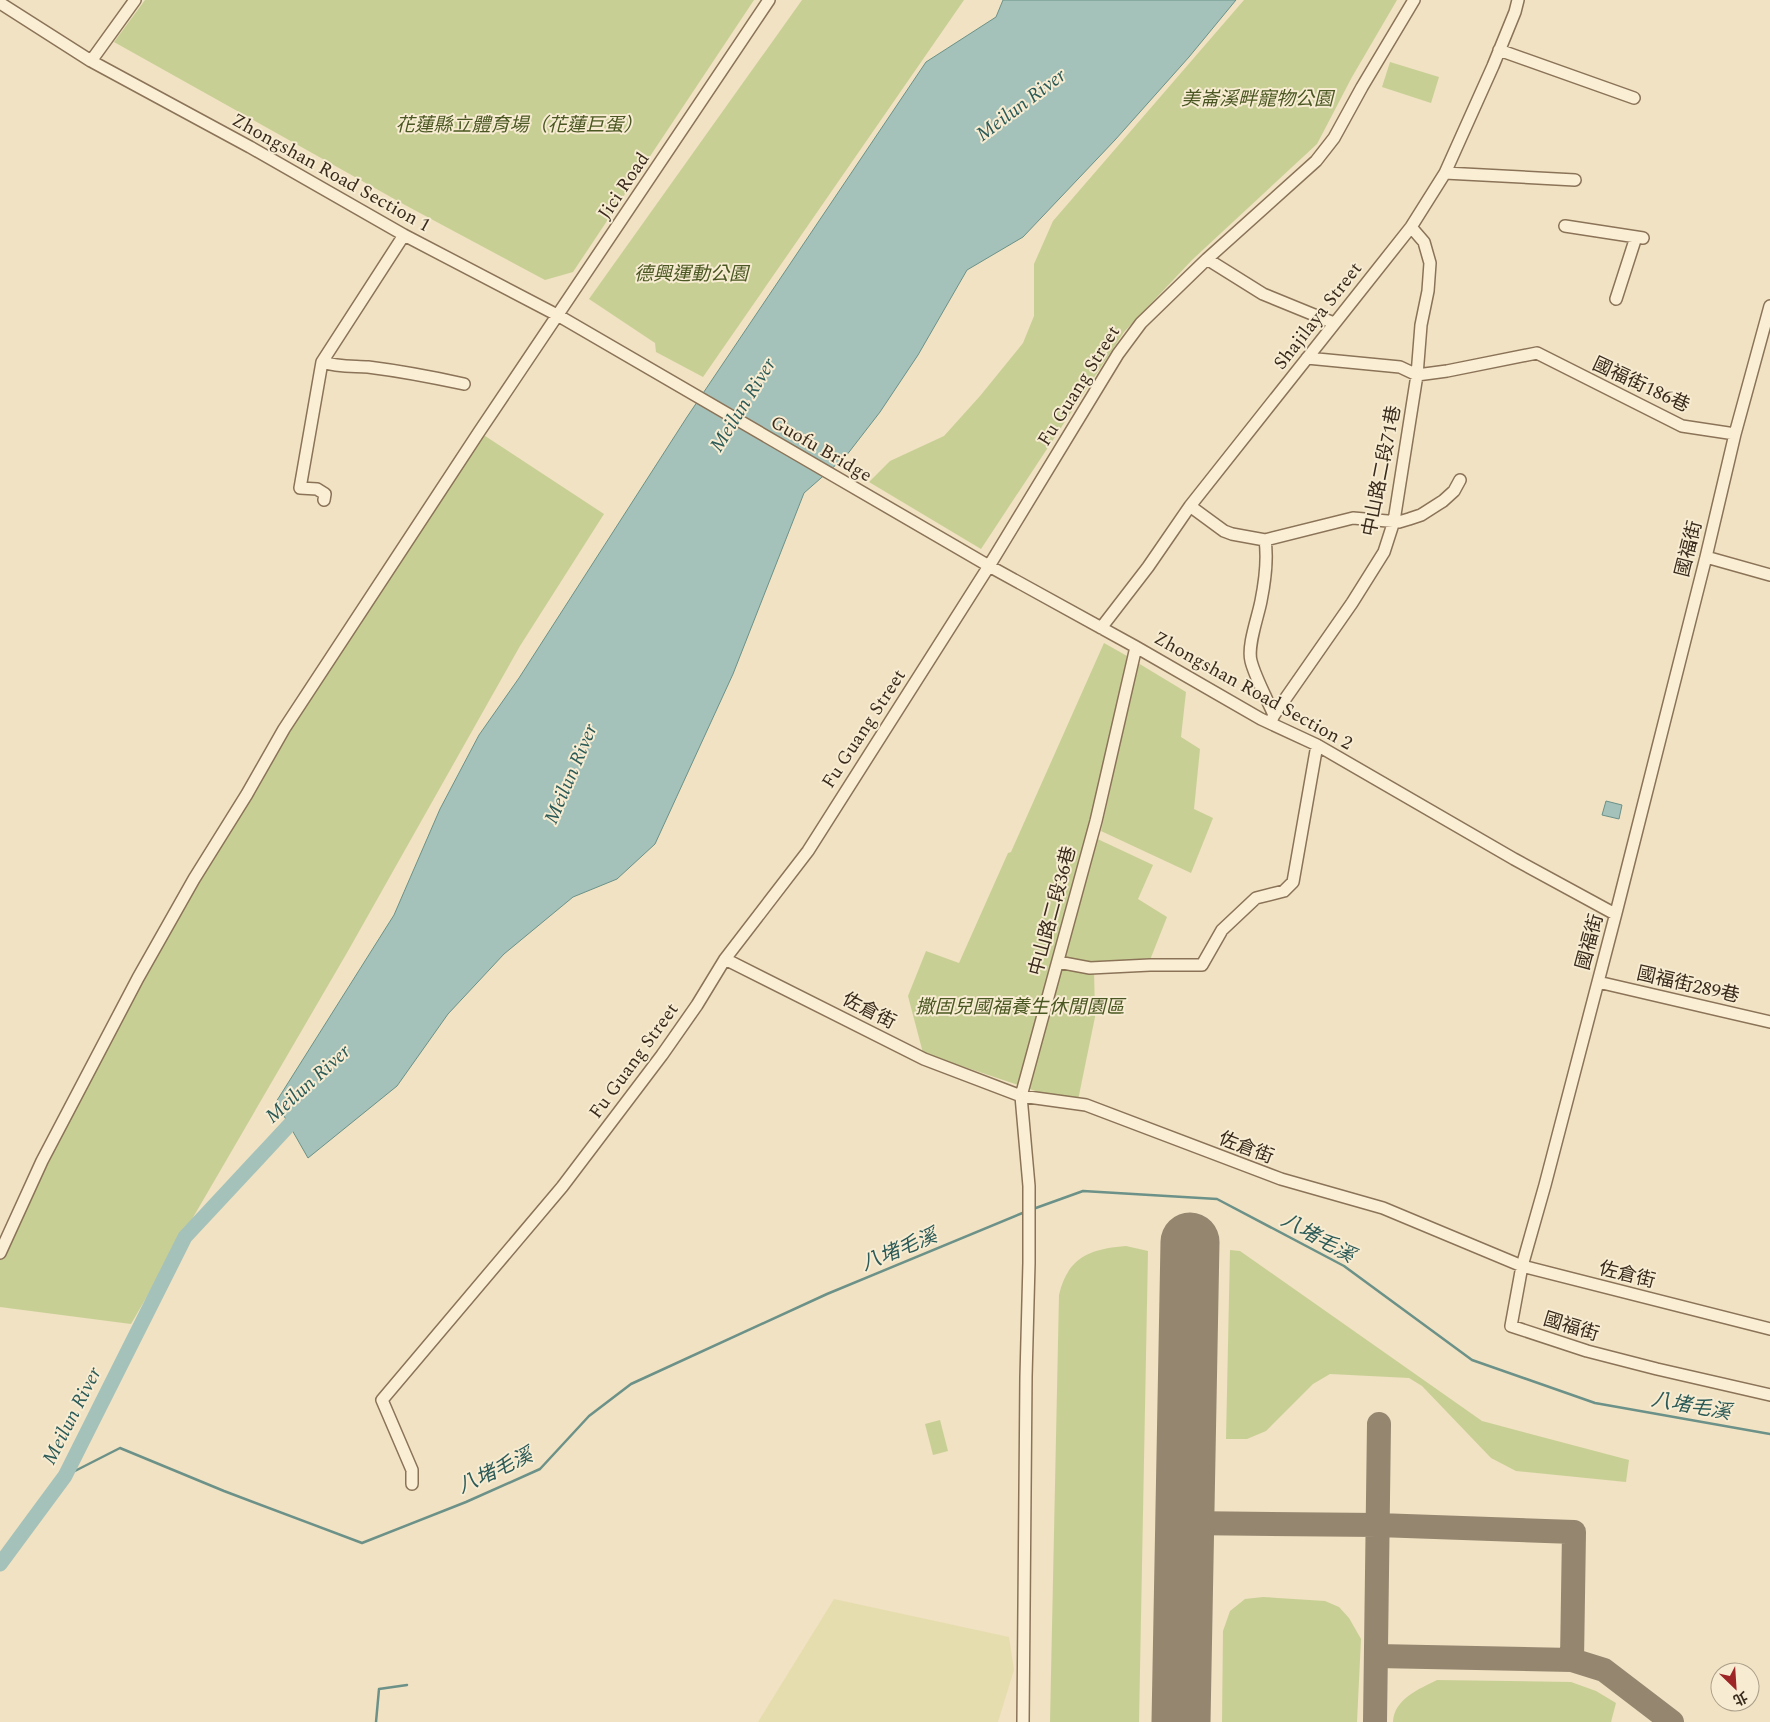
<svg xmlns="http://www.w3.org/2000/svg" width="1770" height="1722" font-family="Spectral,'Noto Sans TC',serif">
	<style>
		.farmland { fill: #e6ddaf }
		.green { fill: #c8cf95 }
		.water { fill: #a4c2ba; stroke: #6b9188 }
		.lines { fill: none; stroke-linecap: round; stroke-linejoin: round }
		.stream { stroke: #6b9188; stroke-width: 2.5 }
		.river { stroke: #a4c2ba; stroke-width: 15 }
		.taxiway { stroke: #958670; stroke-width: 24 }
		.runway { stroke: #958670; stroke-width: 59 }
		.minor-casing { stroke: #8b7358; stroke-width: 14 }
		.minor { stroke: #faefd5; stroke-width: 11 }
		.labels { text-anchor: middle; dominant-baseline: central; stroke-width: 4; stroke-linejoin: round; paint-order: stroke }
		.park-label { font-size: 19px; font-style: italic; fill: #4a5722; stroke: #f7ecd2 }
		.street-label { font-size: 19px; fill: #3a2b1d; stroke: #f7ecd2 }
		.water-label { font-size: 20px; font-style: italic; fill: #2b5a57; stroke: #f7ecd2 }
	</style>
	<rect width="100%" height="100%" fill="#f0e2c2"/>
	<path class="farmland" d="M 834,1599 L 1009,1637 L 1014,1670 L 998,1722 L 758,1722 Z"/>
	<path class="green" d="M 145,0 L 754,0 L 573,272 L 545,280 L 405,205 L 114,42 Z
		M 802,0 L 964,0 L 703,377 L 656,352 L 655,343 L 589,299 Z
		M 1244,0 L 1397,0 L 1352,77 L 1317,144 L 1192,260 L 1124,332 L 981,549 L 869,482 L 890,461 L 944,436 L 980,396 L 1023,343 L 1034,316 L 1034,264 L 1053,221 Z
		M 1390,62 L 1439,77 L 1431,103 L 1382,87 Z
		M 479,432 L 604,514 L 520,646 L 348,951 L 131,1324 L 0,1307 L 0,1257 L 194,879 Z
		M 1104,643 L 1127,656 L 1089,835 L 1153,865 L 1138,899 L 1167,917 L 1148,965 L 1094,968 L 1095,1017 L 1077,1105 L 923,1053 L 908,996 L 926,951 L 959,963 L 1008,853 L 1011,852 Z
		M 1138,663 L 1186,692 L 1181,737 L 1200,749 L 1194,809 L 1213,818 L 1191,873 L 1101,831 Z
		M 1126,1246 L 1148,1251 L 1139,1722 L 1050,1722 L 1059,1295 C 1068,1256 1091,1249 1126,1246 Z
		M 1230,1250 L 1240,1251 L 1482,1421 L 1629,1460 L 1626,1482 L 1516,1471 L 1491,1458 L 1422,1386 L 1409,1378 L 1330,1374 L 1313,1384 L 1266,1431 L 1247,1439 L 1226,1439 Z
		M 940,1420 L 948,1451 L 933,1455 L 925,1424 Z
		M 1263,1597 L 1325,1601 L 1339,1607 L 1349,1618 L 1361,1639 L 1357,1722 L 1222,1722 L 1223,1631 L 1230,1611 L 1245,1599 Z
		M 1437,1680 L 1571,1682 L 1596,1691 L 1616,1703 L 1611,1722 L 1393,1722 C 1394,1699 1419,1689 1437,1680 Z"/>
	<path class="water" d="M 1003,0 L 1236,0 L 1189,57 L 1115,140 L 1023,237 L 967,270 L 918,355 L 880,412 L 846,456 L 804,493 L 733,674 L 655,844 L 617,879 L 573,897 L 504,954 L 448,1014 L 397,1086 L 308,1158 L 276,1102 L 394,915 L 440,809 L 479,735 L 519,678 L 687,417 L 926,62 L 996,17 Z
		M 1606,801 L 1622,805 L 1619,819 L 1602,815 Z"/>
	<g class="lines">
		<path class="stream" d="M 1033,1209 L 1083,1191 L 1217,1199 L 1344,1266 L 1472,1360 L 1595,1403 L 1770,1434
			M 65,1476 L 120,1448 L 224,1491 L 362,1543 L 466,1502 L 540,1469 L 589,1416 L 631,1384 L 827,1294 L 1025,1212
			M 376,1722 L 379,1689 L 407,1685"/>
		<path class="river" d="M 0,1564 L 65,1476 L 185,1237 L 293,1121 L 305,1111"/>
		<path class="taxiway" d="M 1185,1523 L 1378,1525 L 1574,1532 L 1572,1660
			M 1377,1656 L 1572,1660 L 1604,1670 L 1672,1722
			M 1375,1722 L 1379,1424"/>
		<path class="runway" d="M 1181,1722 L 1190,1242"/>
		<g class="minor-casing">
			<path id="minor" d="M 0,3 L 91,61 L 250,147 L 404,235 L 559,316 L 989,566 L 1136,647 L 1261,719 L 1317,745 L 1514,859 L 1615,914
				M 1499,50 L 1634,98
				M 91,61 L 135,0
				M 1445,173 L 1575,180
				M 1565,226 L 1643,238
				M 1207,259 L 1263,294 L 1334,323
				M 1616,299 L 1636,237
				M 1770,306 L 1735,434 L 1706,557 L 1616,913 L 1545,1185 L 1522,1266 L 1511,1326 L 1587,1351 L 1657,1369 L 1770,1395
				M 1307,358 L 1400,367 L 1417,375 L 1447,371 L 1537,353 L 1682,426 L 1735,434
				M 322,362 L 404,235
				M 324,500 L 325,494 L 317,489 L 300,488 L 322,362 C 337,367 352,366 368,367 C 400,371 432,377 464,384
				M 1190,506 L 1224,531 L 1232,534 L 1265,540 L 1353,518 L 1399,522 L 1409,519 L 1421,515 L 1443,501 L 1454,491 L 1460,480
				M 1265,540 C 1268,560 1265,581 1261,601 C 1258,617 1247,646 1251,661 C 1255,677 1267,699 1274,715
				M 1706,557 L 1770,575
				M 1101,628 L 1148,567 L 1190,506 L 1411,227 L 1445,173 L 1493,66 L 1515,12 L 1518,0
				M 1270,723 L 1274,715 L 1352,603 L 1384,552 L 1394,521 L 1417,375 L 1421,325 L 1428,291 L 1430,263 L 1424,242 L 1411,227
				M 725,959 L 924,1059 L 1021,1096 L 1086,1105 L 1281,1179 L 1383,1208 L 1522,1266 L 1770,1329
				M 1058,962 L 1090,968 L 1150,965 L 1202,965 L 1222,930 L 1256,898 L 1284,891 L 1293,882 L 1317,745
				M 1598,982 L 1770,1022
				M 0,1253 L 42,1161 L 138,978 L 194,879 L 247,794 L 284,729 L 479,432 L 769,0
				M 412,1484 L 412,1470 L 382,1400 L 562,1187 L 662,1055 L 697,1005 L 725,959 L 808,851 L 989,566 L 1118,354 L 1141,323 L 1207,259 L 1316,161 L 1334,138 L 1362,87 L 1414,0
				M 1023,1722 L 1026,1377 L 1029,1263 L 1029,1186 L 1021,1096 L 1096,821 L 1136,647"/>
		</g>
		<use href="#minor" class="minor"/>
	</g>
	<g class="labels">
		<g class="park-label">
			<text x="1257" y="99">美崙溪畔寵物公園</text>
			<text x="519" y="125">花蓮縣立體育場（花蓮巨蛋）</text>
			<text x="691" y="274">德興運動公園</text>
			<text x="1020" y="1007">撒固兒國福養生休閒園區</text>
		</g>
		<g class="street-label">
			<text transform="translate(331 173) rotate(29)">Zhongshan Road Section 1</text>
			<text transform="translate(624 186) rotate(-56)">Jici Road</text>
			<text transform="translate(1318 316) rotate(-52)">Shajilaya Street</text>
			<text transform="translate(1641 385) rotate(25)">國福街186巷</text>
			<text transform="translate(1079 386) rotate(-58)">Fu Guang Street</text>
			<text transform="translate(821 449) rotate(30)">Guofu Bridge</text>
			<text transform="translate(1382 471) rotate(-79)">中山路二段71巷</text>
			<text transform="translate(1689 549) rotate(-76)">國福街</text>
			<text transform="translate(1253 691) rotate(29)">Zhongshan Road Section 2</text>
			<text transform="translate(864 729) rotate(-57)">Fu Guang Street</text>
			<text transform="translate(1053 911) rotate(-75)">中山路二段36巷</text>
			<text transform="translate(1590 942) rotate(-75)">國福街</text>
			<text transform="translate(1688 985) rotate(13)">國福街289巷</text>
			<text transform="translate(869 1011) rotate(27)">佐倉街</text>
			<text transform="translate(634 1061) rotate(-54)">Fu Guang Street</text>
			<text transform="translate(1246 1148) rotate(21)">佐倉街</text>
			<text transform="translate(1627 1275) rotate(14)">佐倉街</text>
			<text transform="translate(1571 1327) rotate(17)">國福街</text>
		</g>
		<g class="water-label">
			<text transform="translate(1021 105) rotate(-37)">Meilun River</text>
			<text transform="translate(743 405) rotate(-58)">Meilun River</text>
			<text transform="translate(571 774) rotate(-67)">Meilun River</text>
			<text transform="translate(308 1084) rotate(-42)">Meilun River</text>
			<text transform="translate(1318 1238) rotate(29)">八堵毛溪</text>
			<text transform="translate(899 1250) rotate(-22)">八堵毛溪</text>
			<text transform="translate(1691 1406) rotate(10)">八堵毛溪</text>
			<text transform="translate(72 1416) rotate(-63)">Meilun River</text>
			<text transform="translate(495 1471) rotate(-25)">八堵毛溪</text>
		</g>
	</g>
	<g transform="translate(1735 1687) rotate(155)"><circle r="24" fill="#f7ecd2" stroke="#ab9f8a"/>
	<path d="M0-4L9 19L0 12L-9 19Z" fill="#9d2526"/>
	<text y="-8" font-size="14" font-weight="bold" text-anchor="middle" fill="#3a2b1d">北</text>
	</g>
</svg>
